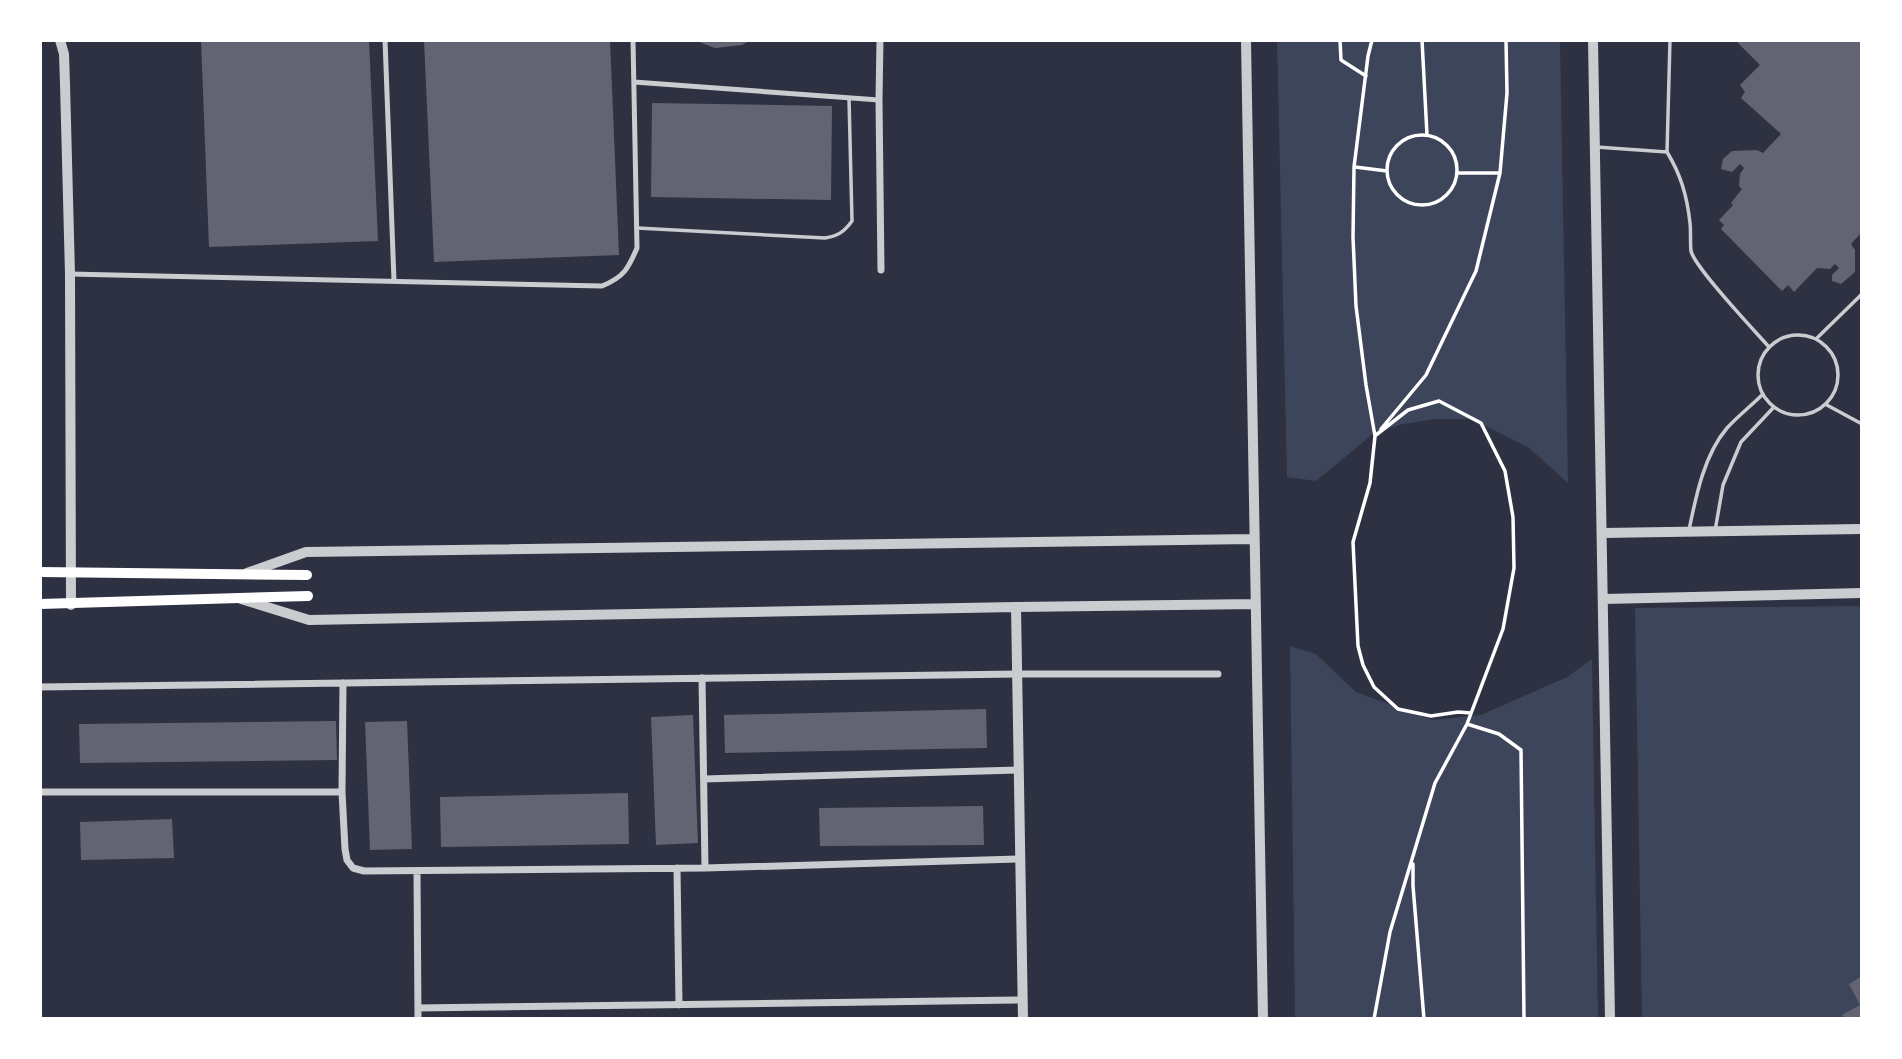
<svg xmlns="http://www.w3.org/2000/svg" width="1902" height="1059" font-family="'PT Sans Narrow',sans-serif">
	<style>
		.green { fill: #3c4559 }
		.building { fill: #626471 }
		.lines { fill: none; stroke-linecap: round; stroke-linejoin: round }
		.path { stroke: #fff; stroke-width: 3.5 }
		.service { stroke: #caccd0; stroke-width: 3.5 }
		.pedestrian { stroke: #caccd0; stroke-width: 5 }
		.minor { stroke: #caccd0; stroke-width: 7 }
		.tertiary { stroke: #caccd0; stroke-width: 10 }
		.secondary { stroke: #fff; stroke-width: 10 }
	</style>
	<rect width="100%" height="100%" fill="#2d3142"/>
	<path class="green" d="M 1277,40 L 1560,40 L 1568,483 L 1529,448 L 1472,419 L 1435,419 L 1403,424 L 1374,433 L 1316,481 L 1287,477 Z
		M 1862,606 L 1862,1019 L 1642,1019 L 1635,608 Z
		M 1290,646 L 1316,654 L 1356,692 L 1433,720 L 1481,715 L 1567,677 L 1592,659 L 1598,1019 L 1295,1019 Z"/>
	<path class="building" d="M 201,40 L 369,40 L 378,241 L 209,247 Z
		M 424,40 L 610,40 L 619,255 L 434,262 Z
		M 694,40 L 751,40 L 742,45 L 715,48 Z
		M 1735,40 L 1862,40 L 1862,232 L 1851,244 L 1855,250 L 1855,272 L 1841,284 L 1832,281 L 1832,275 L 1839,268 L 1835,264 L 1830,269 L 1817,268 L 1794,292 L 1788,285 L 1782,291 L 1721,229 L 1724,225 L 1719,220 L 1733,205 L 1731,203 L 1742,189 L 1739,186 L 1740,174 L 1744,168 L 1740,164 L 1732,172 L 1721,169 L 1723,159 L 1732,151 L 1757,150 L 1763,153 L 1781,134 L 1741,98 L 1745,92 L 1740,85 L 1760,65 Z
		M 652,103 L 832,106 L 831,200 L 651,197 Z
		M 986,709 L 987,748 L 725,753 L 724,715 Z
		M 693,715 L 698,843 L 656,845 L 651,717 Z
		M 336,721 L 337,760 L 80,763 L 79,724 Z
		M 407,721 L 412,849 L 370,850 L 365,722 Z
		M 628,793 L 629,844 L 441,847 L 440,797 Z
		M 983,806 L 984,845 L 820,846 L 819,808 Z
		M 172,819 L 174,858 L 81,860 L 80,822 Z
		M 1862,976 L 1862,1019 L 1845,1019 L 1842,1015 L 1860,1005 L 1849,984 Z"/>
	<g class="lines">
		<path class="path" d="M 1340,40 L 1341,60 L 1366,76
			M 1372,40 L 1368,56 L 1354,167 L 1353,237 L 1356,306 L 1366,385 L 1375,436 L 1370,483 L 1353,542 L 1358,646 L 1363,665 L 1374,687 L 1398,709 L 1431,716 L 1458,712 L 1471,713
			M 1422,40 L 1427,135
			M1387 170a35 35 0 1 1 70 0a35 35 0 1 1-70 0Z
			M 1355,167 L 1387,171
			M 1457,173 L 1500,173
			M 1381,429 L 1426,375 L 1476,271 L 1500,173 L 1507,93 L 1506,40
			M 1467,724 L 1499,734 L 1521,750 L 1524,1019
			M 1413,864 L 1413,886 L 1424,1019
			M 1374,1019 L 1390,932 L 1435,783 L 1467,724 L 1503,629 L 1514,568 L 1513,517 L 1505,471 L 1481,423 L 1439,401 L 1408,410 L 1376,435"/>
		<path class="service" d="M 1596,147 L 1667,152 C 1681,175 1687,196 1690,223 C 1691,232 1690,242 1691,251 C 1695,268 1754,330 1769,347
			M 1667,152 L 1670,40
			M 637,228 L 825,238 C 838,236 844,232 852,221 L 849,98
			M1758 375a40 40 0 1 1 80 0a40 40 0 1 1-80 0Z
			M 1816,339 L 1862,294
			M 1825,404 L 1862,424
			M 1689,530 C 1696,496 1704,455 1727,428 C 1738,416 1752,405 1763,394
			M 1715,531 L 1723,485 L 1741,442 L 1774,407"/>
		<path class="pedestrian" d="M 385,40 L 394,281
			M 634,82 L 879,100
			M 70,274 L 602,286 C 624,277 628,269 637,248 L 633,40"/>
		<path class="minor" d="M 880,40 L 879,100 L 881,270
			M 702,678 L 705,868
			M 343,683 L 342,792 L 345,849 L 347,860 L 353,868 L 364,871 L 705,868 L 1021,859
			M 40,687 L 1018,674 L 1218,674
			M 704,779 L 1019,770
			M 40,792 L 342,792
			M 677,868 L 679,1005
			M 417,871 L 418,1019
			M 418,1008 L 1023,1000"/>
		<path class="tertiary" d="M 60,40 L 64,54 L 65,84 L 70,274 L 71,605
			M 1246,40 L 1263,1019
			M 1593,40 L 1610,1019
			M 1603,533 L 1862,529
			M 247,573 L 306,552 L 1254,539
			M 241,599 L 309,620 L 1016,607 L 1256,604
			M 1604,599 L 1862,593
			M 1016,607 L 1023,1019"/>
		<path class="secondary" d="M 40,572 L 307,575
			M 40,604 L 308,596"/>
	</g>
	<rect width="1902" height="1059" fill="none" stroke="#ffffff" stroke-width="84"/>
</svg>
